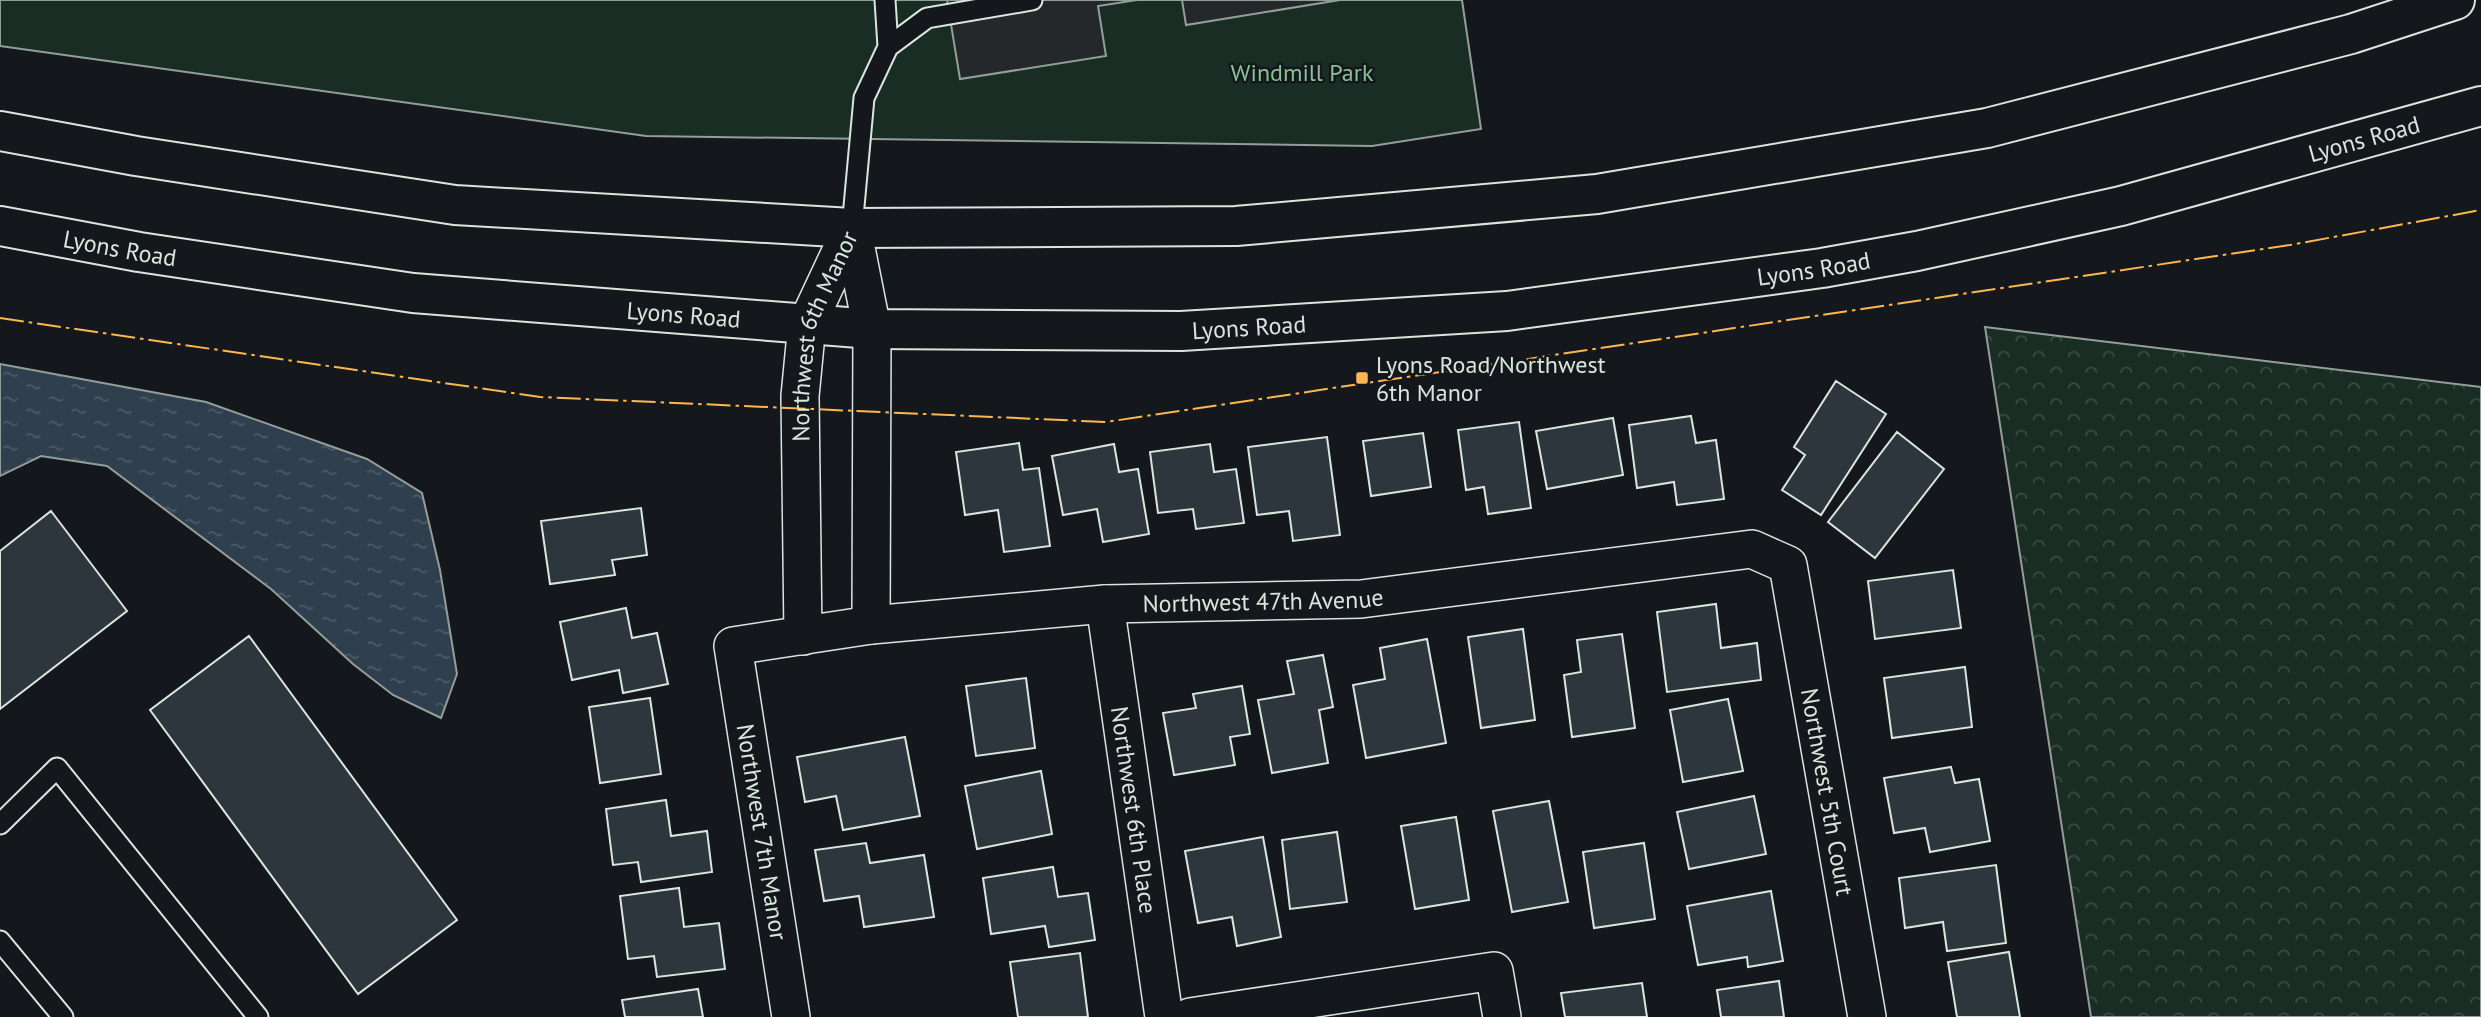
<svg xmlns="http://www.w3.org/2000/svg" width="2481" height="1017" font-family="'PT Sans',sans-serif">
	<style>
		.forest { fill: url(#forest-crowns); stroke: #939e99; stroke-width: 2 }
		.park { fill: #1a2d24; stroke: #939e99; stroke-width: 2 }
		.parking { fill: #24282b; stroke: #939e99; stroke-width: 2 }
		.water { fill: url(#water-ripples); stroke: #939e99; stroke-width: 2 }
		.building { fill: #2c363c; stroke: #d8e6dc; stroke-width: 2 }
		.lines { fill: none; stroke-linecap: round; stroke-linejoin: round }
		.service-casing { stroke: #d8e6dc; stroke-width: 23 }
		.minor-casing { stroke: #d8e6dc; stroke-width: 40 }
		.primary-casing { stroke: #d8e6dc; stroke-width: 42 }
		.service { stroke: #14181c; stroke-width: 19 }
		.minor { stroke: #14181c; stroke-width: 37 }
		.primary { stroke: #14181c; stroke-width: 38 }
		.power { stroke: #ffb74d; stroke-width: 2; stroke-dasharray: 24 5 3.5 5; stroke-linecap: butt }
		.poi-dot { fill: #ffb74d; stroke: #14181c; stroke-width: 2.5 }
		.labels { text-anchor: middle; dominant-baseline: central; stroke-width: 5; stroke-linejoin: round; paint-order: stroke }
		.park-label { font-size: 24px; fill: #8ac095; stroke: #14181c }
		.street-label { font-size: 24px; fill: #d8e6dc; stroke: #14181c }
		.poi-label { font-size: 24px; fill: #d8e6dc; stroke: #14181c; text-anchor: start }
	</style>
	<defs>
		<pattern id="forest-crowns" width="20" height="18" patternUnits="userSpaceOnUse" patternTransform="scale(1.75)"><rect width="20" height="18" fill="#1a2d24"/><path d="M2 6a3 3 0 1 1 6 0M12 15a3 3 0 1 1 6 0" fill="none" stroke="#3b4b43"/></pattern>
		<pattern id="water-ripples" width="26" height="14" patternUnits="userSpaceOnUse" patternTransform="scale(1.75)"><rect width="26" height="14" fill="#2f3f4d"/><path d="M2 4q2-2 4 0t4 0M15 11q2-2 4 0t4 0" fill="none" stroke="#4c5b66"/></pattern>
	</defs>
	<rect width="100%" height="100%" fill="#14181c"/>
	<path class="forest" d="M 1985,327 L 2481,387 L 2481,1017 L 2091,1017 Z"/>
	<path class="park" d="M 0,0 L 1462,0 L 1481,129 L 1372,146 L 646,136 L 0,46 Z"/>
	<path class="parking" d="M 947,0 L 1137,0 L 1098,6 L 1106,56 L 960,79 Z
		M 1182,0 L 1340,0 L 1186,25 Z"/>
	<path class="water" d="M 0,364 L 206,402 L 367,459 L 422,493 L 440,570 L 457,674 L 441,718 L 393,695 L 353,664 L 271,589 L 107,466 L 41,456 L 0,476 Z"/>
	<path class="building" d="M 1836,381 L 1886,414 L 1821,515 L 1782,490 L 1805,455 L 1794,447 Z
		M 1691,416 L 1696,443 L 1716,440 L 1724,499 L 1677,505 L 1674,482 L 1637,488 L 1629,425 Z
		M 1613,418 L 1623,475 L 1547,489 L 1536,431 Z
		M 1519,422 L 1531,508 L 1488,514 L 1484,487 L 1466,490 L 1458,430 Z
		M 1897,432 L 1944,469 L 1875,558 L 1828,522 Z
		M 1423,433 L 1431,487 L 1371,496 L 1363,441 Z
		M 1327,437 L 1340,535 L 1293,541 L 1289,511 L 1257,515 L 1248,447 Z
		M 1019,443 L 1023,470 L 1039,468 L 1050,546 L 1004,552 L 998,510 L 965,515 L 956,452 Z
		M 1114,444 L 1119,472 L 1138,469 L 1149,534 L 1103,542 L 1097,509 L 1063,515 L 1052,456 Z
		M 1210,444 L 1214,472 L 1236,469 L 1244,523 L 1196,529 L 1193,509 L 1158,513 L 1150,452 Z
		M 641,508 L 647,555 L 612,560 L 615,575 L 550,584 L 541,521 Z
		M 51,511 L 127,611 L 0,709 L 0,551 Z
		M 1953,570 L 1961,628 L 1875,639 L 1868,581 Z
		M 1716,604 L 1721,648 L 1757,643 L 1761,680 L 1667,692 L 1657,612 Z
		M 626,608 L 632,638 L 657,633 L 668,684 L 623,693 L 619,670 L 572,680 L 560,622 Z
		M 1523,629 L 1535,720 L 1481,728 L 1468,637 Z
		M 1622,634 L 1635,728 L 1572,737 L 1564,675 L 1581,672 L 1577,640 Z
		M 249,636 L 457,920 L 358,994 L 150,710 Z
		M 1427,639 L 1446,743 L 1366,758 L 1353,685 L 1385,679 L 1380,648 Z
		M 1323,655 L 1333,707 L 1319,710 L 1328,763 L 1272,773 L 1258,700 L 1294,694 L 1287,661 Z
		M 1965,667 L 1972,727 L 1892,738 L 1884,678 Z
		M 1026,678 L 1035,748 L 976,756 L 966,686 Z
		M 1242,686 L 1250,734 L 1230,737 L 1235,765 L 1174,775 L 1163,713 L 1196,708 L 1193,694 Z
		M 650,698 L 661,774 L 600,783 L 589,707 Z
		M 1728,699 L 1743,771 L 1683,782 L 1670,710 Z
		M 905,737 L 920,816 L 843,830 L 836,796 L 805,802 L 797,757 Z
		M 1951,767 L 1955,783 L 1979,779 L 1990,841 L 1930,852 L 1925,828 L 1894,833 L 1884,778 Z
		M 1041,771 L 1052,834 L 977,849 L 965,786 Z
		M 1754,796 L 1766,854 L 1689,869 L 1677,812 Z
		M 666,800 L 671,836 L 707,831 L 712,872 L 641,882 L 638,862 L 613,865 L 606,809 Z
		M 1549,801 L 1568,902 L 1512,912 L 1493,811 Z
		M 1456,817 L 1469,900 L 1415,909 L 1401,826 Z
		M 1337,832 L 1347,902 L 1290,909 L 1282,840 Z
		M 1263,837 L 1281,937 L 1237,946 L 1232,917 L 1198,923 L 1185,851 Z
		M 866,843 L 870,863 L 924,855 L 934,917 L 864,927 L 859,896 L 824,901 L 815,850 Z
		M 1644,843 L 1655,919 L 1594,928 L 1583,852 Z
		M 1996,865 L 2006,943 L 1947,951 L 1943,922 L 1905,928 L 1899,878 Z
		M 1053,867 L 1058,897 L 1088,893 L 1095,940 L 1049,947 L 1045,926 L 991,934 L 983,878 Z
		M 679,888 L 684,927 L 719,923 L 725,969 L 657,977 L 654,956 L 628,959 L 620,896 Z
		M 1771,891 L 1783,961 L 1748,967 L 1747,957 L 1698,965 L 1687,906 Z
		M 2009,952 L 2020,1017 L 1957,1017 L 1948,962 Z
		M 1080,953 L 1088,1017 L 1018,1017 L 1010,962 Z
		M 1779,981 L 1784,1017 L 1721,1017 L 1717,990 Z
		M 1642,983 L 1647,1017 L 1565,1017 L 1561,993 Z
		M 698,989 L 703,1017 L 625,1017 L 622,1000 Z"/>
	<g class="lines">
		<g class="service-casing">
			<path id="service" d="M 888,47 L 927,18 L 1032,0
				M 852,228 L 864,98 L 888,47 L 885,0
				M 0,824 L 57,768 L 258,1017
				M 0,941 L 63,1017"/>
		</g>
		<g class="minor-casing">
			<g id="minor">
				<path d="M 852,228 L 872,329 L 871,625"/>
				<path id="s1" d="M 1105,604 L 1164,1017"/>
				<path id="s2" d="M 803,636 L 800,396 L 807,324 L 852,228"/>
				<path id="s3" d="M 791,1017 L 733,646 L 871,625 L 1105,604 L 1361,599 L 1752,549 L 1788,565 L 1867,1017"/>
				<path d="M 1190,1017 L 1494,971 L 1502,1017"/>
			</g>
		</g>
		<g class="primary-casing">
			<g id="primary">
				<path d="M 0,131 L 136,156 L 455,205 L 852,228 L 1236,226 L 1597,194 L 1987,128 L 2351,34 L 2455,0"/>
				<path id="s4" d="M 0,226 L 139,252 L 413,293 L 872,329 L 1181,331 L 1507,311 L 1822,268 L 1917,251 L 2121,206 L 2481,106"/>
			</g>
		</g>
		<use href="#service" class="service"/>
		<use href="#minor" class="minor"/>
		<use href="#primary" class="primary"/>
		<path class="power" d="M 0,318 L 540,397 L 1106,422 L 2290,245 L 2481,210"/>
	</g>
	<rect class="poi-dot" x="1355" y="371" width="14" height="14" rx="3.5"/>
	<g class="labels">
		<g class="park-label">
			<text x="1302" y="72">Windmill Park</text>
		</g>
		<g class="street-label">
			<text stroke="none"><textPath href="#s4" startOffset="2390">Lyons Road</textPath></text>
			<text stroke="none"><textPath href="#s4" startOffset="122">Lyons Road</textPath></text>
			<text stroke="none"><textPath href="#s4" startOffset="1824">Lyons Road</textPath></text>
			<text stroke="none"><textPath href="#s4" startOffset="690">Lyons Road</textPath></text>
			<text stroke="none"><textPath href="#s4" startOffset="1256">Lyons Road</textPath></text>
			<text stroke="none"><textPath href="#s2" startOffset="304">Northwest 6th Manor</textPath></text>
			<text stroke="none"><textPath href="#s3" startOffset="908">Northwest 47th Avenue</textPath></text>
			<text stroke="none"><textPath href="#s3" startOffset="1670">Northwest 5th Court</textPath></text>
			<text stroke="none"><textPath href="#s1" startOffset="208">Northwest 6th Place</textPath></text>
			<text transform="translate(762 832) rotate(81)">Northwest 7th Manor</text>
		</g>
		<g class="poi-label">
			<text x="1376" y="364">Lyons Road/Northwest<tspan x="1376" dy="28">6th Manor</tspan></text>
		</g>
	</g>
</svg>
